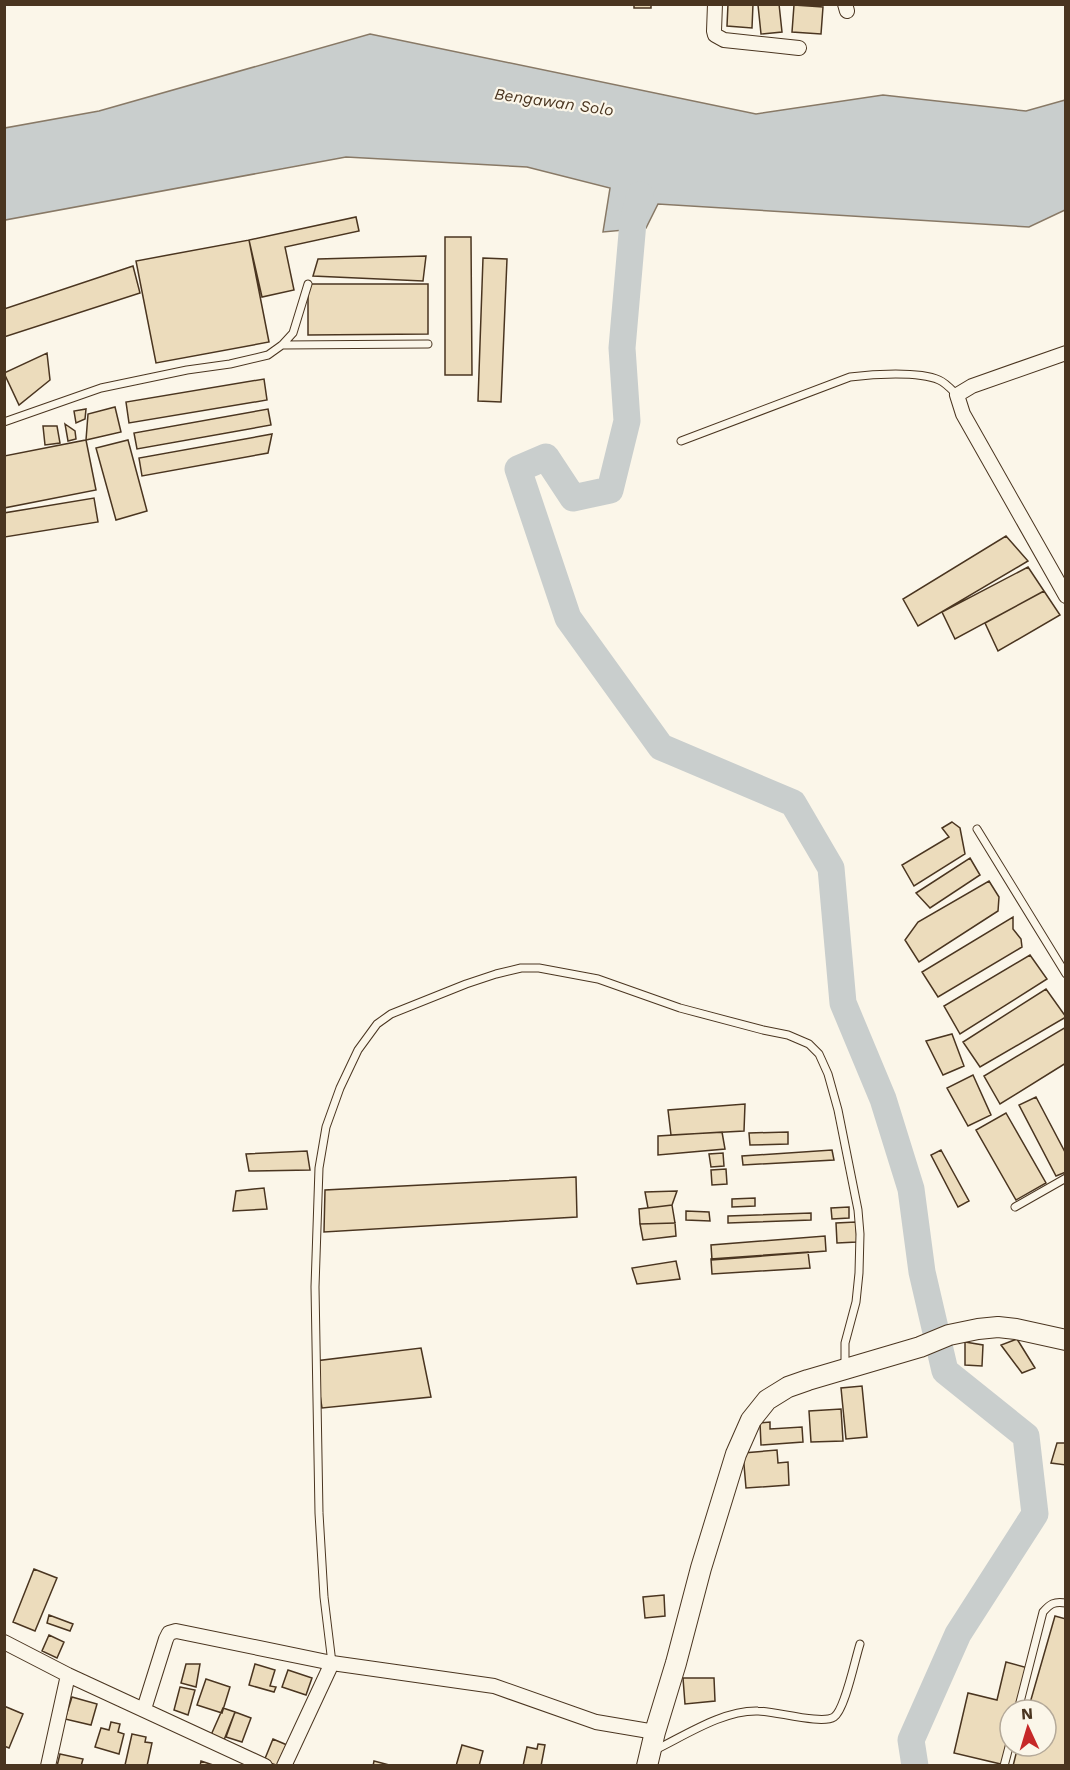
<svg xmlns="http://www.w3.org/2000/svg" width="1070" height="1770" font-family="'Work Sans',sans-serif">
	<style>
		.water { fill: #c9cecd; stroke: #887966; stroke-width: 1.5 }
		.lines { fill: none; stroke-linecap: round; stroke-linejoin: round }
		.river { stroke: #c9cecd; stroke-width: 27 }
		.building { fill: #ecdcbc; stroke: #4a3520; stroke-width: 1.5 }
		.lane-casing { stroke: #4a3520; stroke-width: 9 }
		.street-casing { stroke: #4a3520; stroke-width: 16 }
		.secondary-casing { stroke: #4a3520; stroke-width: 22 }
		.lane { stroke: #fbf6e9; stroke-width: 7 }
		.street { stroke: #fbf6e9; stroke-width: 14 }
		.secondary { stroke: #fbf6e9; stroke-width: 20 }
		.labels { text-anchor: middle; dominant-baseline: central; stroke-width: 4.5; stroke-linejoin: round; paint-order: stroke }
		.water-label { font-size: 16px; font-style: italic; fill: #4a3520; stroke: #fbf6e9 }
	</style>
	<rect width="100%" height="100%" fill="#fbf6e9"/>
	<path class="water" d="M 370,34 L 756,114 L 883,95 L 1026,111 L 1065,100 L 1065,210 L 1029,227 L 658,204 L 646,228 L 603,232 L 610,188 L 527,167 L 346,157 L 5,220 L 5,128 L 99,111 Z"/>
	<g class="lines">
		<path class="river" d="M 640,195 L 633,222 L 622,348 L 627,421 L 610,490 L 573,498 L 546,457 L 518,469 L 568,618 L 661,747 L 793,803 L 831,868 L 843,1003 L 883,1099 L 911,1189 L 922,1272 L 945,1371 L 1026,1436 L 1035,1514 L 958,1634 L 911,1740 L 915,1766"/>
	</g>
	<path class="building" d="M 634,4 L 651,4 L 651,8 L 634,8 Z
		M 728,4 L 753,4 L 752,28 L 727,26 Z
		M 779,4 L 782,32 L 761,34 L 758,5 Z
		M 794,5 L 823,7 L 821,34 L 792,32 Z
		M 356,217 L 359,231 L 285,247 L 294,290 L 262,297 L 249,240 Z
		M 445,237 L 471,237 L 472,375 L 445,375 Z
		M 249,240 L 269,342 L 156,363 L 136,261 Z
		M 426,256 L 423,281 L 313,276 L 318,259 Z
		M 483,258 L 507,259 L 501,402 L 478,401 Z
		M 133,266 L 140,293 L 4,337 L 4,309 Z
		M 308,284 L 428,284 L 428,334 L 308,335 Z
		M 47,353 L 50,380 L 19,405 L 4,373 Z
		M 264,379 L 267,400 L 129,423 L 126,402 Z
		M 115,407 L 121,432 L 86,440 L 88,414 Z
		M 86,409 L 85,419 L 76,423 L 74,411 Z
		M 268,409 L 271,425 L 137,449 L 134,433 Z
		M 65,424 L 75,431 L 76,439 L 68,441 Z
		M 43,426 L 57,426 L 60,443 L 45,445 Z
		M 272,434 L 268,453 L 142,476 L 139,458 Z
		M 86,440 L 96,490 L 4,508 L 4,456 Z
		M 128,440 L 147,511 L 116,520 L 96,448 Z
		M 94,498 L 98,522 L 5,537 L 4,513 Z
		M 1006,536 L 1028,561 L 918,626 L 903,599 Z
		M 1028,567 L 1044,591 L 955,639 L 942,612 Z
		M 1044,591 L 1060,615 L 998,651 L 985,623 Z
		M 952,822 L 960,828 L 965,854 L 914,886 L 902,865 L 949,837 L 942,828 Z
		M 970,858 L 980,875 L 930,908 L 916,893 Z
		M 989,881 L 999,897 L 998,911 L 919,962 L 905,940 L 918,922 Z
		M 1013,917 L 1013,929 L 1021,939 L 1022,947 L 938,997 L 922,972 Z
		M 1030,955 L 1047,979 L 960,1034 L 944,1006 Z
		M 1046,989 L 1066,1017 L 980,1067 L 963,1042 Z
		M 1066,1027 L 1066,1063 L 1000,1104 L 984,1076 Z
		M 952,1034 L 964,1066 L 943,1075 L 926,1041 Z
		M 973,1075 L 991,1115 L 968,1126 L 947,1088 Z
		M 1036,1097 L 1066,1154 L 1066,1172 L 1056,1176 L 1019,1105 Z
		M 745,1104 L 744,1131 L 671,1135 L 668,1110 Z
		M 1006,1113 L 1046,1183 L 1016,1200 L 976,1130 Z
		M 722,1132 L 725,1149 L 658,1155 L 658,1136 Z
		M 788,1132 L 788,1144 L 750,1145 L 749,1133 Z
		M 832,1150 L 834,1160 L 743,1165 L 742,1156 Z
		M 941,1150 L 969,1201 L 958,1207 L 931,1155 Z
		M 307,1151 L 310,1170 L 249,1171 L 246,1154 Z
		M 723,1153 L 724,1166 L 711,1167 L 709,1154 Z
		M 726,1169 L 727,1184 L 712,1185 L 711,1170 Z
		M 576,1177 L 577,1217 L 324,1232 L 325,1190 Z
		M 264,1188 L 267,1209 L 233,1211 L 236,1191 Z
		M 677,1191 L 672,1205 L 648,1208 L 645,1192 Z
		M 755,1198 L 755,1206 L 732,1207 L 732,1199 Z
		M 672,1205 L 675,1223 L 640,1224 L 639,1209 Z
		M 849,1207 L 849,1218 L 832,1219 L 831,1208 Z
		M 686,1211 L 709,1212 L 710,1221 L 686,1220 Z
		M 811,1213 L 811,1220 L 728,1223 L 728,1216 Z
		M 856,1222 L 857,1242 L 837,1243 L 836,1223 Z
		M 675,1223 L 676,1236 L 643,1240 L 640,1224 Z
		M 825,1236 L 826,1251 L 712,1260 L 711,1245 Z
		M 808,1252 L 810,1268 L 712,1274 L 711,1259 Z
		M 676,1261 L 680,1279 L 637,1284 L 632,1268 Z
		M 1017,1339 L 1035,1368 L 1022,1373 L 1001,1345 Z
		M 965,1342 L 983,1345 L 982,1366 L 965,1365 Z
		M 421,1348 L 431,1397 L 322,1408 L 315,1361 Z
		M 862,1386 L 867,1437 L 846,1439 L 841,1388 Z
		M 841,1409 L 843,1441 L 811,1442 L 809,1411 Z
		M 770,1422 L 770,1429 L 802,1427 L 803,1442 L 761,1445 L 760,1423 Z
		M 1057,1443 L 1066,1443 L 1066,1465 L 1051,1463 Z
		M 777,1450 L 778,1463 L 788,1462 L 789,1485 L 746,1488 L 743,1453 Z
		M 34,1569 L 57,1578 L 35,1631 L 13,1622 Z
		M 664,1595 L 665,1616 L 645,1618 L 643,1597 Z
		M 49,1615 L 73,1624 L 70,1631 L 47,1623 Z
		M 1055,1616 L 1066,1619 L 1066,1766 L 1013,1766 L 1018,1746 L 1046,1746 L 1046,1710 L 1028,1710 Z
		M 49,1635 L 64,1642 L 57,1658 L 42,1651 Z
		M 1006,1662 L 1028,1668 L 1018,1710 L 1010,1710 L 1010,1743 L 1005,1765 L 954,1753 L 968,1693 L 997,1700 Z
		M 186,1664 L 200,1664 L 196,1687 L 181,1683 Z
		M 255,1664 L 275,1670 L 270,1686 L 276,1687 L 274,1692 L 249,1685 Z
		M 288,1670 L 312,1678 L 306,1695 L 282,1687 Z
		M 683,1678 L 714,1678 L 715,1701 L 685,1704 Z
		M 206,1679 L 230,1687 L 222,1713 L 197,1705 Z
		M 180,1687 L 195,1690 L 188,1715 L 174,1710 Z
		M 72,1697 L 97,1704 L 91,1725 L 65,1719 Z
		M 4,1706 L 23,1714 L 9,1748 L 4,1746 Z
		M 223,1708 L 235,1712 L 224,1740 L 211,1735 Z
		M 235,1712 L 251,1718 L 242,1742 L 226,1737 Z
		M 111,1722 L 120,1724 L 118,1732 L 124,1734 L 119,1754 L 95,1747 L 101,1728 L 109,1730 Z
		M 132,1734 L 146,1737 L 145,1742 L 152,1743 L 147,1766 L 125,1765 Z
		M 273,1739 L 287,1745 L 279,1766 L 264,1761 Z
		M 538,1744 L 545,1745 L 541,1766 L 523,1766 L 527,1747 L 537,1749 Z
		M 462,1745 L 483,1751 L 479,1766 L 456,1766 Z
		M 60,1754 L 83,1759 L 81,1766 L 57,1766 Z
		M 201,1761 L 216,1766 L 200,1766 Z
		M 374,1761 L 393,1766 L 373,1766 Z"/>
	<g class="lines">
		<g class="lane-casing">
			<path id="lane" d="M 282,345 L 428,344
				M 4,422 L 101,388 L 187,370 L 230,364 L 268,355 L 282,345 L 293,333 L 308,284
				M 681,441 L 850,377 C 873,374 919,371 939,380 C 946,383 952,390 957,395
				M 977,829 L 1066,974
				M 1015,1207 L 1066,1178
				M 332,1663 L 324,1597 L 319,1513 L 315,1287 L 319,1168 L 326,1127 L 340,1088 L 358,1050 L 377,1024 L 391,1014 L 466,984 L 496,974 L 521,968 L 539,968 L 598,979 L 680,1008 L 763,1030 L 788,1035 L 809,1044 L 819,1054 L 828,1074 L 838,1110 L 858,1210 L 860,1234 L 859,1273 L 856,1302 L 845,1343 L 845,1366
				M 1018,1710 L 1043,1612 C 1050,1604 1054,1601 1066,1603
				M 655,1750 C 686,1735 723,1710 758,1711 C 775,1711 822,1725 834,1717 C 845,1710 855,1659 860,1644
				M 1004,1766 L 1010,1743"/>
		</g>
		<g class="street-casing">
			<path id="street" d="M 715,4 L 714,31 L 715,35 L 724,40 L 799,48
				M 845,4 L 847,11
				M 1066,353 L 972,386 L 957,395 L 963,414 L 1066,596
				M 4,1642 L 68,1675 L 265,1766
				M 144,1709 L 166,1639 L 169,1633 L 176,1631 L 332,1663 L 494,1686 L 596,1722 L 655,1732
				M 48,1766 L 68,1675
				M 284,1766 L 332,1663"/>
		</g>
		<g class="secondary-casing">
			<path id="secondary" d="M 647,1766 L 655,1732 L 676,1663 L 701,1568 L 736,1454 L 751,1420 L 767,1400 L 788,1387 L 808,1380 L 920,1347 L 949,1335 L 978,1329 L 998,1327 L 1016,1329 L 1066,1340"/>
		</g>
		<use href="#lane" class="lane"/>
		<use href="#street" class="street"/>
		<use href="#secondary" class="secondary"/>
	</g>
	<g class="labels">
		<g class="water-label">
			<text transform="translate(554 102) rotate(8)">Bengawan Solo</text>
		</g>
	</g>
	<rect width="1070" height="1770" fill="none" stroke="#4a3520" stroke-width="12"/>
	<g transform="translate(1028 1728) rotate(356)"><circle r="28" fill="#fbf6e9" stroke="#b4a999" stroke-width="1.5"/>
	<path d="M0-4.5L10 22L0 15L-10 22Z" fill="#c62828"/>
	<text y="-9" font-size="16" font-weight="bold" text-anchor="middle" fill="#4a3520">N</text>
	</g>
</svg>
